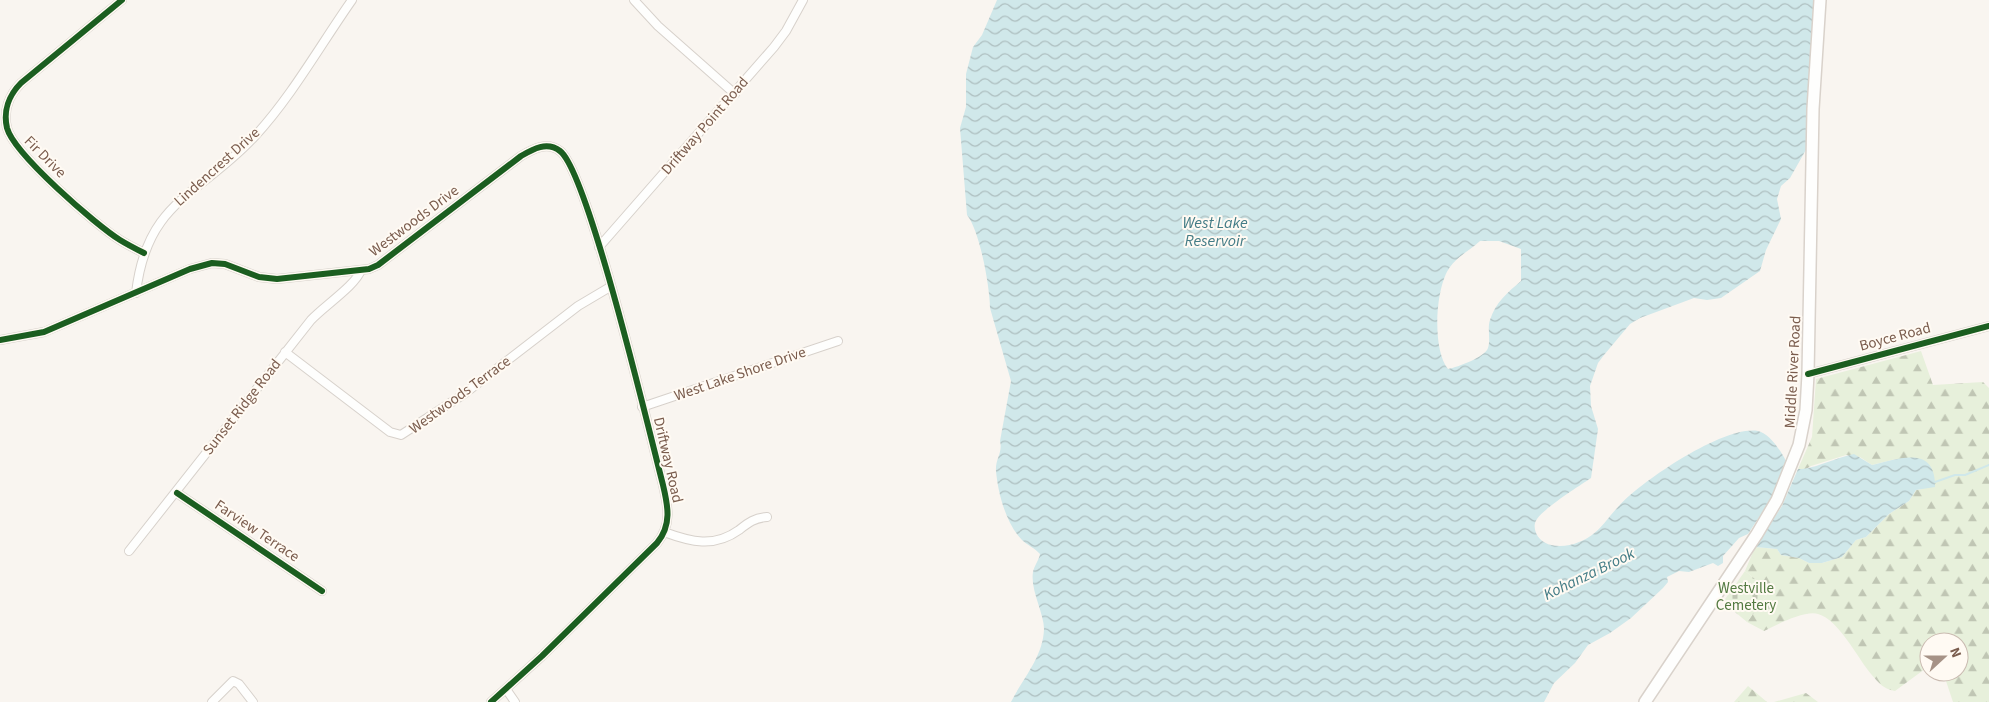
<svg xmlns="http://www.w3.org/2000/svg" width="1989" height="702" font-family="'Source Sans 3',sans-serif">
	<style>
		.forest { fill: url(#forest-firs) }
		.cemetery { fill: url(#cemetery-stones) }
		.water { fill: url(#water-waves); fill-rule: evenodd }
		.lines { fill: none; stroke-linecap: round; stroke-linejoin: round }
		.stream { stroke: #d0e8ea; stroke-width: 2 }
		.minor-casing { stroke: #d7d1cb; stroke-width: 10 }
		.secondary-casing { stroke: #d9d2cb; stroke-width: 14 }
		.minor { stroke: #fefefd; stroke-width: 8 }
		.secondary { stroke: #fefefd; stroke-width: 11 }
		.cycleway-casing { stroke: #fffaf3; stroke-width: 9 }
		.cycleway { stroke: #1b5e20; stroke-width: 6 }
		.labels { text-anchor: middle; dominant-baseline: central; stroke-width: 4; stroke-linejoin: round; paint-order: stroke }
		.street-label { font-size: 15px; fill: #7a5c4d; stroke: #fffaf3 }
		.park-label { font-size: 15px; fill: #537a41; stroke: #fffaf3 }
		.water-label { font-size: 16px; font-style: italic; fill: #437c86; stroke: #fffaf3 }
	</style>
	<defs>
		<pattern id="forest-firs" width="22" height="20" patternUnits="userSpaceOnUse" patternTransform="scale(1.25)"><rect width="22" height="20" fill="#e7f0db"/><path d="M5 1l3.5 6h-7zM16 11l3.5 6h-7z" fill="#c0c6b4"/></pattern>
		<pattern id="cemetery-stones" width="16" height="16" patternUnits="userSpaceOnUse" patternTransform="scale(1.25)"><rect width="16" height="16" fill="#e7f0db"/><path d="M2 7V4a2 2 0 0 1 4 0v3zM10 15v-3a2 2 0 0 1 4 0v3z" fill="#c0c6b4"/></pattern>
		<pattern id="water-waves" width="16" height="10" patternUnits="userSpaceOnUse" patternTransform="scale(1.25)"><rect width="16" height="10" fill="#d0e8ea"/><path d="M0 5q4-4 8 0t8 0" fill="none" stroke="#aebfc0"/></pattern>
	</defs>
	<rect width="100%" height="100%" fill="#f9f5f0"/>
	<path class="forest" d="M 1921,351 L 1933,385 L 1983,382 L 1989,388 L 1989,702 L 1953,702 L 1943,672 L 1959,672 L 1959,642 L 1929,642 L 1929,666 L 1895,691 C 1883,689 1879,683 1871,674 C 1857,657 1839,620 1818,614 C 1805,610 1776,625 1764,631 L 1747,622 L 1770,591 L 1745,571 L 1755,547 L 1777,549 L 1781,555 L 1799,558 L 1809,563 L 1822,563 L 1842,557 L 1856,540 L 1866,537 L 1889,514 L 1909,501 L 1916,490 L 1922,489 L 1896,459 L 1872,465 L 1860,457 L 1846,455 L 1811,466 L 1806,469 L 1798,469 L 1812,437 L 1816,379 Z
		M 1748,686 L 1767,702 L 1734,702 Z
		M 1806,693 L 1818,702 L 1774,702 Z"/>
	<path class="cemetery" d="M 1745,571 L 1770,591 L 1747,622 L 1723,602 Z"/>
	<path class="water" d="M 997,0 L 1815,0 L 1807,148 L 1790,178 L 1781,186 L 1777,199 L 1781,219 L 1766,250 L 1760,271 L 1721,298 L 1707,300 L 1694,298 L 1640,318 L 1630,324 L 1604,355 L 1598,363 L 1590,386 L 1591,406 L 1598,429 L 1591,478 C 1579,486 1543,509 1537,519 C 1534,523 1534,528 1536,533 C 1543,549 1565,548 1579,542 C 1598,535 1605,521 1618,507 C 1640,482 1724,425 1758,431 C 1769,433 1781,451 1786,461 L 1771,499 L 1748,534 L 1739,538 L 1723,556 L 1723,563 L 1718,566 L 1713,563 L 1689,572 L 1679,571 L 1667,577 L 1668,582 L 1663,588 L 1631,618 L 1610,633 L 1588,645 L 1575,663 L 1554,683 L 1544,702 L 1011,702 C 1023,678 1043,657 1044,629 C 1044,613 1030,590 1033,572 C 1034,566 1039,560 1040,554 C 1035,548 1027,545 1022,540 C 1006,524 998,493 996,471 C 995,459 1003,453 1000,441 L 1011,381 L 990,308 C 990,288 980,231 967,215 L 960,128 L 966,107 L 966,74 L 973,47 L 982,35 ZM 1480,241 L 1499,241 L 1521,249 L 1521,281 C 1508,292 1495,303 1490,320 C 1487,329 1491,339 1488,348 C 1485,357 1458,367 1448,369 C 1432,350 1435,287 1450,267 C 1457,257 1470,250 1480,241 Z
		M 1854,454 L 1872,465 C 1896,460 1936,443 1935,487 L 1916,490 L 1909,501 L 1889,514 L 1866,537 L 1856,540 L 1842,557 L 1822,563 L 1809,563 L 1799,558 L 1781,555 L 1777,549 L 1755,547 L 1782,506 L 1798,469 C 1812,470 1838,457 1854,454 Z"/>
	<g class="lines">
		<path class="stream" d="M 1935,482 L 1955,475 L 1965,475 L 1989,465"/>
		<g class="minor-casing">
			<path id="minor" d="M 122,0 L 21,83 C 9,95 3,111 7,128 C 14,154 96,225 120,240 C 128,245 136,249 144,253
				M 634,0 L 658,26 L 735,94
				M 599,247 L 774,47 L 786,31 L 803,0
				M 136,293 C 147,199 200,196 255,136 C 292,96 321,44 352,0
				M 0,340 L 44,332 L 190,269 L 212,263 L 225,264 L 259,277 L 277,279 L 369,269 L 378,265 L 521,156 C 533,149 547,141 560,151 C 588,172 650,435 663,485 C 668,506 672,525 657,543 L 542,656 L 491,702
				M 285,352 L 390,432 L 401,435 L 464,394 L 578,306 L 610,287
				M 1808,374 L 1989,326
				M 642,407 L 838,341
				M 177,493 L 322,591
				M 664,532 C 691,542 714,548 739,530 C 748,523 754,518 767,517
				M 129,551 L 311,320 C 324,306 356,285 361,270
				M 506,689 L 515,702
				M 212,702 L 233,681 L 239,684 L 253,702"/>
		</g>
		<g class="secondary-casing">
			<path id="secondary" d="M 1645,702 L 1757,534 L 1777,500 L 1799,445 L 1806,410 L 1808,374 L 1813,109 L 1820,0"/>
		</g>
		<use href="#minor" class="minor"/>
		<use href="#secondary" class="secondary"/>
		<g class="cycleway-casing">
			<path id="cycleway" d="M 122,0 L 21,83 C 9,95 3,111 7,128 C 14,154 96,225 120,240 C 128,245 136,249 144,253
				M 0,340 L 44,332 L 190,269 L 212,263 L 225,264 L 259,277 L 277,279 L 369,269 L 378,265 L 521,156 C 533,149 547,141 560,151 C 588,172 650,435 663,485 C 668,506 672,525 657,543 L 542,656 L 491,702
				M 1808,374 L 1989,326
				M 177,493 L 322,591"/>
		</g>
		<use href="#cycleway" class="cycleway"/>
	</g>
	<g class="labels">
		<g class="street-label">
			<text transform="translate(705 126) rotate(-49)">Driftway Point Road</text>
			<text transform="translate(45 157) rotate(45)">Fir Drive</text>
			<text transform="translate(217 167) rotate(-42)">Lindencrest Drive</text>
			<text transform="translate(414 221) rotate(-37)">Westwoods Drive</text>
			<text transform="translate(1895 337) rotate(-15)">Boyce Road</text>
			<text transform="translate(1793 372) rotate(-87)">Middle River Road</text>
			<text transform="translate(740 374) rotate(-19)">West Lake Shore Drive</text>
			<text transform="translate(460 395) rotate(-36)">Westwoods Terrace</text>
			<text transform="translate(242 407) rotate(-52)">Sunset Ridge Road</text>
			<text transform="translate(668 460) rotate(77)">Driftway Road</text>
			<text transform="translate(257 531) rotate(34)">Farview Terrace</text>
		</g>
		<g class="park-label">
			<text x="1746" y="588">Westville<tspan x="1746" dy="17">Cemetery</tspan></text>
		</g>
		<g class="water-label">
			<text x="1215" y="223">West Lake<tspan x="1215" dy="18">Reservoir</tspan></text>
			<text transform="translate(1589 574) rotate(-26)">Kohanza Brook</text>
		</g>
	</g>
	<g transform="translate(1944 657) rotate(69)"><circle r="24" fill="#fffaf3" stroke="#cabbb1"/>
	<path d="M0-4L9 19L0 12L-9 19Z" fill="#a69286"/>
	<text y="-8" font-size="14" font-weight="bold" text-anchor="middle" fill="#7a5c4d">N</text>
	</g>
</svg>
